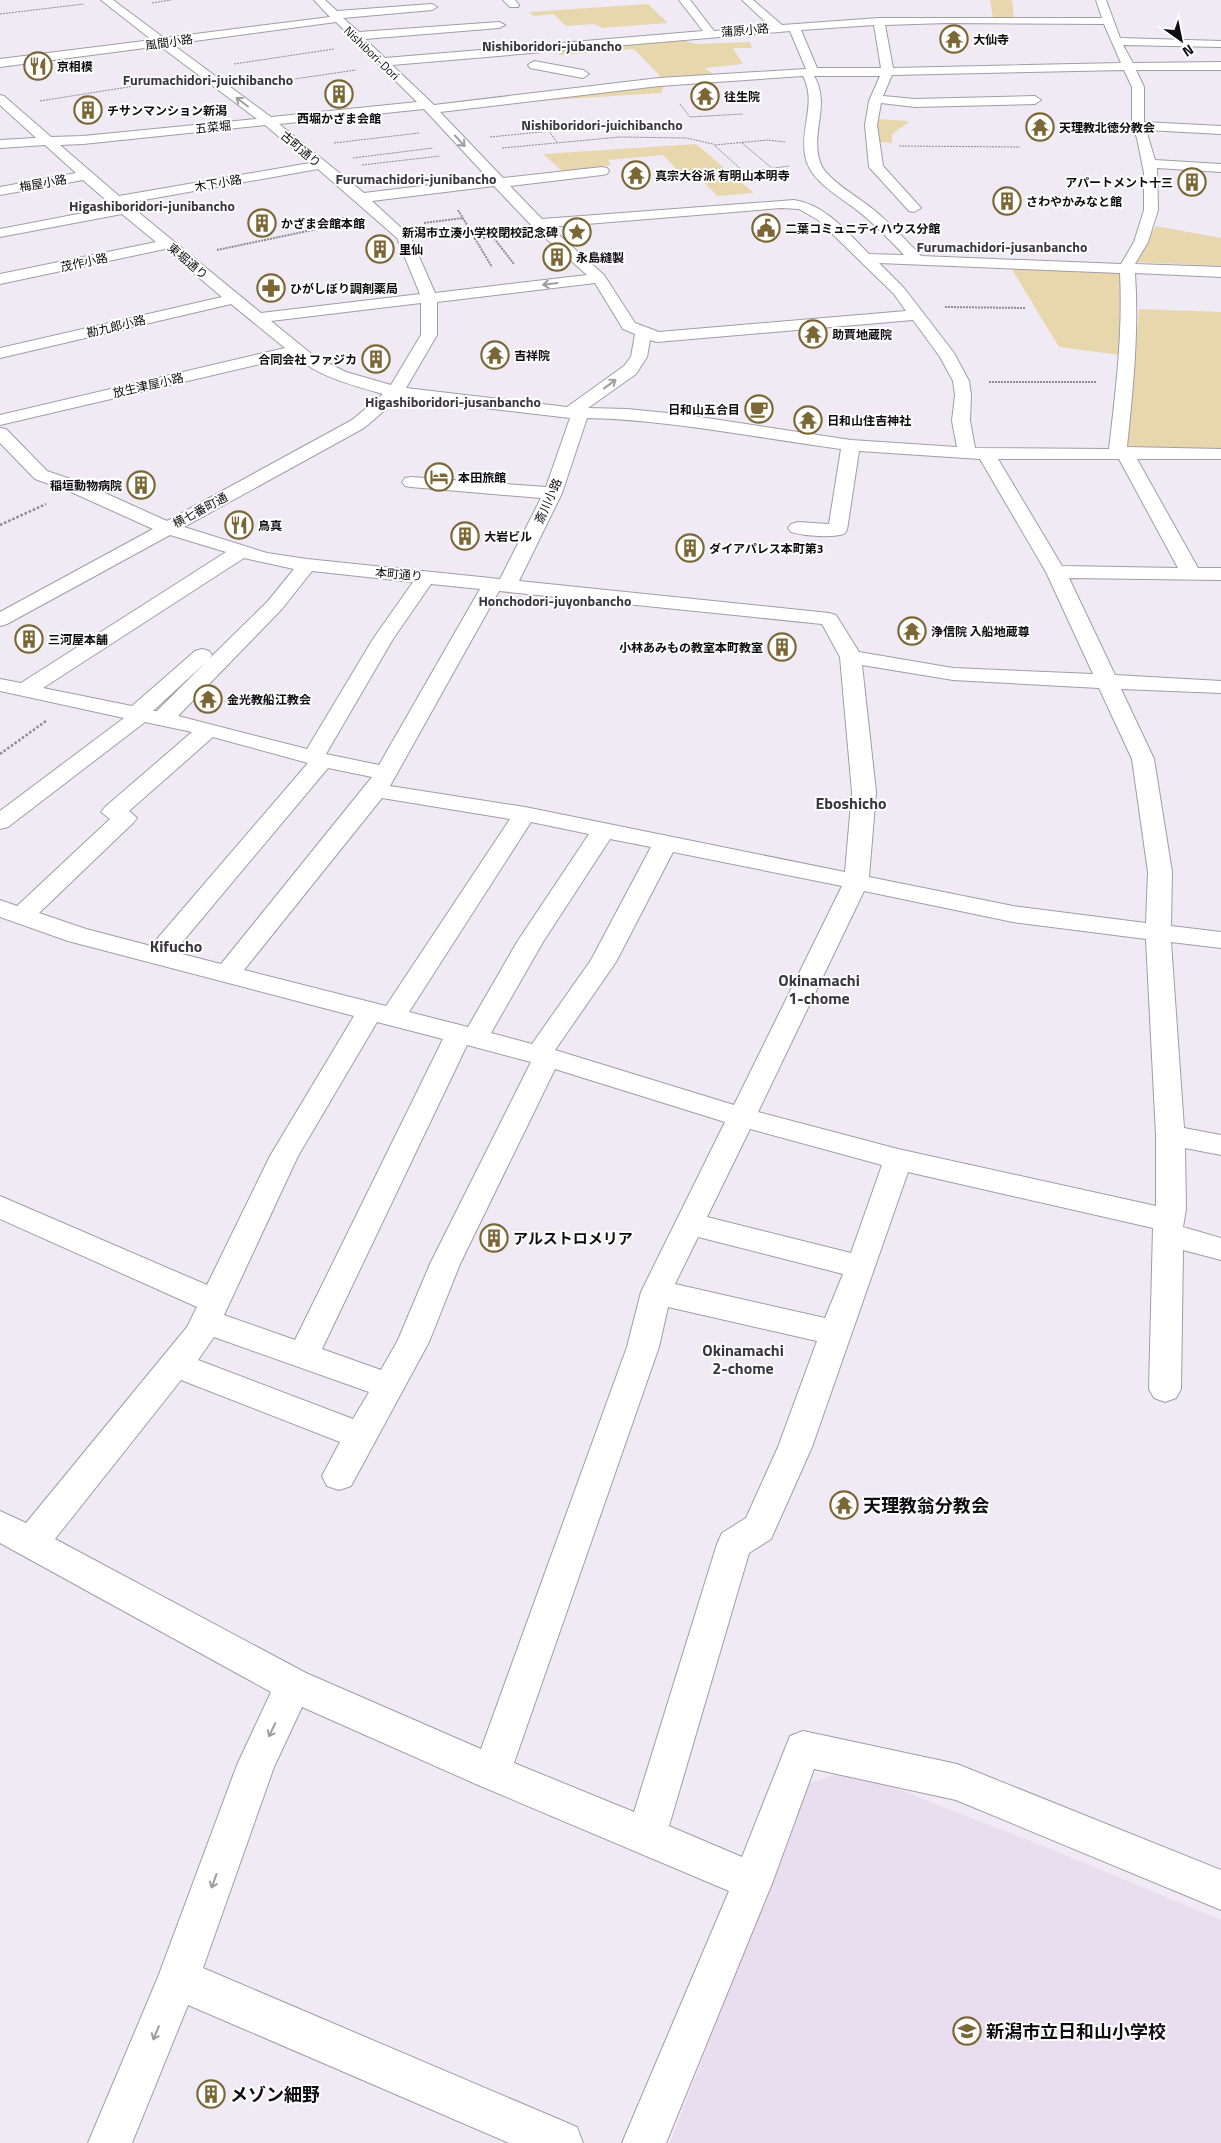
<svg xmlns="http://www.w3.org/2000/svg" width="1221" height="2143" font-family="'Titillium Web','Noto Sans JP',sans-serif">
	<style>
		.built { fill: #e9deef }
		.green { fill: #e8d7ac }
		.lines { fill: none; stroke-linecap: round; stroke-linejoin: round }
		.minor-casing { stroke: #a29ca6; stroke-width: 2 }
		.path-far2 { stroke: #8f8b92; stroke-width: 1; stroke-dasharray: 2 1; stroke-linecap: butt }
		.path-far1 { stroke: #8f8b92; stroke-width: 2; stroke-dasharray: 2 1; stroke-linecap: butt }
		.path { stroke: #8f8b92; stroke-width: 2.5; stroke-dasharray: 2.5 2; stroke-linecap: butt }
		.minor { fill: #fff; fill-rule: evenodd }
		.oneway { stroke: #9f9e9f }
		.labels { text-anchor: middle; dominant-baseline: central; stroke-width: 4; stroke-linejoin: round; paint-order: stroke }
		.far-street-label { font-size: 12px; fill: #0e0c0f; stroke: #fff }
		.far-poi-label { font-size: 12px; font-weight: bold; fill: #0e0c0f; stroke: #fff; text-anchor: start }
		.far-neighbourhood-label { font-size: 14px; font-weight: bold; fill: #3b363e; stroke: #fff }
		.poi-label { font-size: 15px; font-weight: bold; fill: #0e0c0f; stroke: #fff; text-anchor: start }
		.neighbourhood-label { font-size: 16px; font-weight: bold; fill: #3b363e; stroke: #fff }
		.near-poi-label { font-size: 18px; font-weight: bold; fill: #0e0c0f; stroke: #fff; text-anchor: start }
	</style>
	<rect width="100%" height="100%" fill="#f0eaf4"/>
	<path class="built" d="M 849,1770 L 1048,1848 L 1221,1920 L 1221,2143 L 670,2143 L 809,1783 Z"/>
	<path class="green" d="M 990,0 L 1012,0 L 1014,18 L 993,18 Z
		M 648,4 L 668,23 L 602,28 L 594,24 L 566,26 L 553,14 L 533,16 L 529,12 Z
		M 679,37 L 688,42 L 696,44 L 750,42 L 752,48 L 733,48 L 743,64 L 705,68 L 716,76 L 664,80 L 634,49 L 561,55 L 551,48 Z
		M 665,84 L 661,93 L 520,102 Z
		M 876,119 L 908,121 L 908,123 L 892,134 L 892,143 L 879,142 Z
		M 696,144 L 754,193 L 717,196 L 693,171 L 679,172 L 663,155 L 608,160 L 611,165 L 562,171 L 543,154 Z
		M 1156,226 L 1221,238 L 1221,266 L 1136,262 Z
		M 1010,266 L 1121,269 L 1120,355 L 1059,347 Z
		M 1139,309 L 1221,312 L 1221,450 L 1124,451 L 1128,435 Z"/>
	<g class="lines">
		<g class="minor-casing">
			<path id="minor" d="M 101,0 L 113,0 L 164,38 L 330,17 L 314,0 L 325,0 L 337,11 L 432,4 L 437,7 L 432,10 L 343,18 L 359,32 L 499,22 L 505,25 L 499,28 L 365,39 L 385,58 L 703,31 L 679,0 L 690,0 L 714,31 L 770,26 L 742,0 L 753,0 L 782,25 L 879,18 L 1102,18 L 1096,0 L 1106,0 L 1120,38 L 1221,41 L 1221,47 L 1123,45 L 1133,63 L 1221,62 L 1221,70 L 1136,70 L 1144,87 L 1144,122 L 1221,126 L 1221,134 L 1146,130 L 1155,160 L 1221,164 L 1221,172 L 1157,168 L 1158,210 L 1148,242 L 1135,264 L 1221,267 L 1221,277 L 1135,273 C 1139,331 1133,389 1127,447 L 1221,449 L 1221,459 L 1137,459 L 1198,568 L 1221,568 L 1221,580 L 1069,578 L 1115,675 L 1221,681 L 1221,693 L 1121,689 L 1154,759 L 1172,872 L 1171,926 L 1221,932 L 1221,948 L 1171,942 L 1184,1128 L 1221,1135 L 1221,1155 L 1185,1148 L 1186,1209 L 1183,1227 L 1221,1238 L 1221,1260 L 1183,1250 L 1181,1389 L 1176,1398 L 1165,1402 L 1154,1398 L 1149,1389 L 1153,1228 L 908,1172 L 812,1447 L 771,1539 L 749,1553 L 669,1826 L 742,1857 L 790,1736 L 803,1731 L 957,1764 L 1221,1870 L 1221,1910 L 956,1800 L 814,1769 L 773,1881 L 666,2143 L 622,2143 L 729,1891 L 478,1785 L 302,1707 L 274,1767 L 203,1968 L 577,2127 L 583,2143 L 509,2143 L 188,2005 L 132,2143 L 88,2143 L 158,1977 L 237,1765 L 271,1692 L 0,1543 L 0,1511 L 26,1523 L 187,1327 L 197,1307 L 0,1219 L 0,1196 L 207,1285 L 270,1156 L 354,1016 L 68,941 L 0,917 L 0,900 L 17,906 L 110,819 L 101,812 L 105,807 L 192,732 L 145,722 L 8,827 L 0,829 L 0,811 L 124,718 L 0,691 L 0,679 L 21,683 L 226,552 L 170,535 L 7,624 L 0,626 L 0,612 L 153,529 L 71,492 L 35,479 L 0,443 L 0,428 L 6,429 L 47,471 L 85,484 L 167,521 L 352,420 L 383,394 C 351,385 320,377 294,356 L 0,425 L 0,415 L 285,348 L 231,304 L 0,358 L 0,348 L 222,297 L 165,249 L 0,284 L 0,274 L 156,242 L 122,214 L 0,237 L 0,229 L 114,207 L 83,180 L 0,195 L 0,187 L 76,173 L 45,145 L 0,148 L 0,140 L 36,138 L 0,105 L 0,95 L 4,96 L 51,137 L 83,136 L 257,119 L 160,46 L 0,67 L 0,59 L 152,40 ZM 336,22 L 417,102 L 271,117 L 172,44 ZM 947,23 L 1104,24 L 1121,63 L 893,68 L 885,25 ZM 874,25 L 881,68 L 817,68 L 801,30 ZM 790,31 L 806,69 L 659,78 L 434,105 L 392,65 ZM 1124,70 L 1132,87 L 1132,126 L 1137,138 L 1144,173 L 1144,210 L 1134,242 L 1121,264 L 921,256 C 906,240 891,224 874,210 C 860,198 825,179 820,162 C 810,133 831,104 814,76 L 880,76 L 869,101 L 865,125 L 869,167 L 909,211 L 914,212 L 921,208 L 883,166 L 877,125 L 881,103 L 915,107 L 1035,104 L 1041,100 L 1035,96 L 915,99 L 883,96 L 892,75 ZM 803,76 C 817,103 800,127 805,155 C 809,183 844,198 863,215 C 877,227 891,241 904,255 L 869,254 C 847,232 826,205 794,200 L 542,219 L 510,186 L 602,175 L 607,174 L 609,171 L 607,168 L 602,167 L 503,178 L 440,112 L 659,86 ZM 424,109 L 488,178 L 364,193 L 279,124 ZM 265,125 L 310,163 L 119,196 L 60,145 L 83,144 ZM 318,169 L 397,238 L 420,294 L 261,313 L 127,203 ZM 494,186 L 533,227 L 587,275 L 435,293 L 410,236 L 372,201 ZM 781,208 L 799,209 L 818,220 L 894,294 L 906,311 L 659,332 L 635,323 L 604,275 L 550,227 ZM 879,263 L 1120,273 C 1123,332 1116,390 1109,449 L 975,448 L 970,421 L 971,395 L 969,381 L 954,353 L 904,288 ZM 595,283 L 623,329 L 635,334 L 631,357 L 624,366 L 567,407 L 406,388 L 437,335 L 437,302 ZM 421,303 L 421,335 L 391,385 L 346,372 L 314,356 L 271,321 ZM 913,320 L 940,357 L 953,381 L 955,395 L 952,421 L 957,447 L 851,440 L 687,415 L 627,409 L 588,408 L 636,374 L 647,357 L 650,340 L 657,342 ZM 399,398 L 570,418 L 546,487 L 411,477 L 405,478 L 402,482 L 405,486 L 411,487 L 541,498 L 500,579 L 307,559 L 267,553 L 184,527 L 364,428 ZM 587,418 C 673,420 757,438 841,449 L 829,524 L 798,522 L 791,524 L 788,528 L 791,532 C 806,536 829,538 844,534 L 847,530 L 859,451 L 980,459 L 1046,572 L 1093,674 L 953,668 L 859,652 L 836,615 L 829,613 L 519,581 L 562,493 ZM 998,459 L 1119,459 L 1178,568 L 1062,566 ZM 244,558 L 294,569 L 268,601 L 210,658 L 212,655 L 209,651 L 202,649 L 195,651 L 132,706 L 43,688 ZM 312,571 L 413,582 L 373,639 L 307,749 L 178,716 L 282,609 ZM 431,584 L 480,589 L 379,765 L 326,754 L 393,639 ZM 499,591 L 822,624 L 840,657 L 852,792 L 845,872 L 525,807 L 390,786 ZM 206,662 L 157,711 L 153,711 ZM 862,665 L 953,680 L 1099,688 L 1132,759 L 1148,872 L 1146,923 L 1013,906 L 869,877 L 876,792 ZM 213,737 L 308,763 L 151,946 L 86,929 L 39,913 L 133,823 L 137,818 L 129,811 ZM 328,768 L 372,777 L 221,964 L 174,952 ZM 382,798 L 510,819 L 386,1006 L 244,970 ZM 531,822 L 589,834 L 517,942 L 468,1027 L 409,1012 ZM 610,839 L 651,847 L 591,960 L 532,1044 L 491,1033 L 543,942 ZM 673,852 L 842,886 L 734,1105 L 555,1050 L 616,962 ZM 864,891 L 1013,922 L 1146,939 L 1156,1135 L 1156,1206 L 898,1149 L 758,1112 ZM 377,1022 L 443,1039 L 295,1340 L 224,1315 L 298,1156 ZM 467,1045 L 531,1062 L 430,1264 L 398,1340 L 381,1370 L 322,1349 ZM 555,1069 L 725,1122 L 641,1292 L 627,1347 L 481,1749 L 306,1673 L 55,1539 L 181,1380 L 340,1442 L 322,1476 L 327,1486 L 339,1490 L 351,1486 L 429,1342 L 460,1264 ZM 750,1129 L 882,1165 L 851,1253 L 707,1217 ZM 698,1237 L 843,1274 L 825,1318 L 675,1284 ZM 668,1307 L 817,1341 L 778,1447 L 746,1518 L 722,1533 L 717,1544 L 634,1812 L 514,1763 L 659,1347 ZM 214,1337 L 369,1392 L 353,1419 L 198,1360 Z
				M 503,0 L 515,0 L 519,5 L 518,7 L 510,7 Z
				M 534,61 L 583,70 L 589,74 L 583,78 L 530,68 L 528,65 Z"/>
		</g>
		<path class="path-far2" d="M 152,3 L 171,0
			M 0,14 L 84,4
			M 234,64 L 334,49
			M 260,84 L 356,70
			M 40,101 L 172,80
			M 680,104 L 690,117 L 743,114
			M 540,119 L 557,142
			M 490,137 L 634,123
			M 334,143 L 419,133
			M 742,143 L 786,180
			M 715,145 L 768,140 L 785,142
			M 899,146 L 1020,147
			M 502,148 L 620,137 L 686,138 L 713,144 L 756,183
			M 353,158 L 433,148
			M 362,165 L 440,156
			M 746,172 L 789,166"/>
		<path class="path-far1" d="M 458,210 L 492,267
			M 424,223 L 463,218
			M 474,239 L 493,237 L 514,264
			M 217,250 L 322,228 L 316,223 L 344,218
			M 945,307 L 1026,308
			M 989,382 L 1097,382"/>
		<path class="path" d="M 0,525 L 46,504
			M 0,754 L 46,721"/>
		<use href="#minor" class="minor"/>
	</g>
	<defs><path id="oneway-shaft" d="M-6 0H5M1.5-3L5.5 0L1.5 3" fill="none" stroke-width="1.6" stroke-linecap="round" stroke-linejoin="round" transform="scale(1.25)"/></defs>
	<g class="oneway">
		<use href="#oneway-shaft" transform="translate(242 102) rotate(-143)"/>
		<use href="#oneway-shaft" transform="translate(460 141) rotate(47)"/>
		<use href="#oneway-shaft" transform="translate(550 284) rotate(173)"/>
		<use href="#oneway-shaft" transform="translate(610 384) rotate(-36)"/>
		<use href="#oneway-shaft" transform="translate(272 1730) rotate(115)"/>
		<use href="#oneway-shaft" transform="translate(214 1881) rotate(110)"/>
		<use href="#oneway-shaft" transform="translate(156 2033) rotate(113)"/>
	</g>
	<defs>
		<g id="temple-ring" transform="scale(1.4375)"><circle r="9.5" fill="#fff" stroke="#7a6735" stroke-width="1.5"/><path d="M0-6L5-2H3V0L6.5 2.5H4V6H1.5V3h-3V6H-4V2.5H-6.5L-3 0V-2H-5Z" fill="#7a6735"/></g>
		<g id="restaurant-ring" transform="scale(1.4375)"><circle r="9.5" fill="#fff" stroke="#7a6735" stroke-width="1.5"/><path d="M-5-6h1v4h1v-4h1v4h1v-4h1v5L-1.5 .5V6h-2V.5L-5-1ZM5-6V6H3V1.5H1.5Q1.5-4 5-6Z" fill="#7a6735"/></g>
		<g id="building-ring" transform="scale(1.4375)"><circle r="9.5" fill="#fff" stroke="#7a6735" stroke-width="1.5"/><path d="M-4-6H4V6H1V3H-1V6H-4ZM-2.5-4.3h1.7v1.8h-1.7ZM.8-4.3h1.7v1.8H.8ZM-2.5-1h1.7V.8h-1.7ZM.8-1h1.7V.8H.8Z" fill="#7a6735"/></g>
		<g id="civic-ring" transform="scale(1.4375)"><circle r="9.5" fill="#fff" stroke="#7a6735" stroke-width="1.5"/><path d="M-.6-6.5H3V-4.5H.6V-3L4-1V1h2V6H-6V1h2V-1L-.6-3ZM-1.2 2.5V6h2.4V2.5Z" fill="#7a6735"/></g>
		<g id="sight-ring" transform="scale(1.4375)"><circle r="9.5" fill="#fff" stroke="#7a6735" stroke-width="1.5"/><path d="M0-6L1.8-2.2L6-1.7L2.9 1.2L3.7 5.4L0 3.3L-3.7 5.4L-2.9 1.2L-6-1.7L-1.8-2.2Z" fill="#7a6735"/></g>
		<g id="pharmacy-ring" transform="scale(1.4375)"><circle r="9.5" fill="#fff" stroke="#7a6735" stroke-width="1.5"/><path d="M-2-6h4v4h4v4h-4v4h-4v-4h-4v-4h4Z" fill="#7a6735"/></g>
		<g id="cafe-ring" transform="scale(1.4375)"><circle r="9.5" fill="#fff" stroke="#7a6735" stroke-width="1.5"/><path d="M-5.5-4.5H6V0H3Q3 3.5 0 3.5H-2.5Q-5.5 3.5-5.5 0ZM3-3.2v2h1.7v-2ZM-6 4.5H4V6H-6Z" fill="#7a6735"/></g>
		<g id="hotel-ring" transform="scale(1.4375)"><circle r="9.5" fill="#fff" stroke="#7a6735" stroke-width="1.5"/><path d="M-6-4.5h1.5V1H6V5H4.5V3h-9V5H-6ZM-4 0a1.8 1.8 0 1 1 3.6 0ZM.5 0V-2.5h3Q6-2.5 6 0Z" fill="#7a6735"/></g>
		<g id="school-ring" transform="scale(1.4375)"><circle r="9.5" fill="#fff" stroke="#7a6735" stroke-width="1.5"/><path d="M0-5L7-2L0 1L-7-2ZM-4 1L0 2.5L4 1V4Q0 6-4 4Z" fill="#7a6735"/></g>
	</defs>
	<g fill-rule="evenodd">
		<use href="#temple-ring" x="954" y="39"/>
		<use href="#restaurant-ring" x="38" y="66"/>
		<use href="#building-ring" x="339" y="94"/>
		<use href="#temple-ring" x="705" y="96"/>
		<use href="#building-ring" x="88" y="110"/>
		<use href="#temple-ring" x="1040" y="127"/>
		<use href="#temple-ring" x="636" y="175"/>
		<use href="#building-ring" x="1192" y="182"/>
		<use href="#building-ring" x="1007" y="201"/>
		<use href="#building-ring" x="262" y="223"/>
		<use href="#civic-ring" x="766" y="228"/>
		<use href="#sight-ring" x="577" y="232"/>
		<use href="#building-ring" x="380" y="249"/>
		<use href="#building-ring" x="557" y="257"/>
		<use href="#pharmacy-ring" x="271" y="288"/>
		<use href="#temple-ring" x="813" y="334"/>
		<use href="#temple-ring" x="495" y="355"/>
		<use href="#building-ring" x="376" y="359"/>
		<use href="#cafe-ring" x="759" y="409"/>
		<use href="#temple-ring" x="808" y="420"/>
		<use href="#hotel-ring" x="439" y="477"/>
		<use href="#building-ring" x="141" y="485"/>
		<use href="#restaurant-ring" x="239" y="525"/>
		<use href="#building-ring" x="465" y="536"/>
		<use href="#building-ring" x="690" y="548"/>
		<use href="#temple-ring" x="912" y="631"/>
		<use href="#building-ring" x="29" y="639"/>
		<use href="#building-ring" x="782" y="647"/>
		<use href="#temple-ring" x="208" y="699"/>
		<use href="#building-ring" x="494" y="1238"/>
		<use href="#temple-ring" x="844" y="1505"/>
		<use href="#school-ring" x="967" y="2031"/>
		<use href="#building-ring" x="211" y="2094"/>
	</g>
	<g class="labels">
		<g class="far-street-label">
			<text transform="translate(745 30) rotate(-5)">蒲原小路</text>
			<text transform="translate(169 42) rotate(-8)">風間小路</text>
			<text transform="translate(372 53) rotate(44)">Nishibori-Dori</text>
			<text transform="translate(213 127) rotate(-6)">五菜堀</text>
			<text transform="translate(301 149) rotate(40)">古町通り</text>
			<text transform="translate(43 183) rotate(-10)">梅屋小路</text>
			<text transform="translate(218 183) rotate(-10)">木下小路</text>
			<text transform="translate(188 261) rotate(40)">東堀通り</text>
			<text transform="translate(84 262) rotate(-12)">茂作小路</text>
			<text transform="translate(116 326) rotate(-13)">勘九郎小路</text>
			<text transform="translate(148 385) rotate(-13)">放生津屋小路</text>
			<text transform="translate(548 501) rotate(-66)">斎川小路</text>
			<text transform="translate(200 510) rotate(-28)">横七番町通</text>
			<text transform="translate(399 574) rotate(5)">本町通り</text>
		</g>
		<g class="far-poi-label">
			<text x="973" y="39">大仙寺</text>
			<text x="57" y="66">京相模</text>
			<text x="724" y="96">往生院</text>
			<text x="107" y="110">チサンマンション新潟</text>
			<text x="339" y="118" text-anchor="middle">西堀かざま会館</text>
			<text x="1059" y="127">天理教北徳分教会</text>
			<text x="655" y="175">真宗大谷派 有明山本明寺</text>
			<text x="1173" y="182" text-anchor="end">アパートメント十三</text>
			<text x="1026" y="201">さわやかみなと館</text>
			<text x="281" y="223">かざま会館本館</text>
			<text x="785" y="228">二葉コミュニティハウス分館</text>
			<text x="558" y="232" text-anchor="end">新潟市立湊小学校閉校記念碑</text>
			<text x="399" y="249">里仙</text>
			<text x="576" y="257">永島縫製</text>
			<text x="290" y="288">ひがしぼり調剤薬局</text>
			<text x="832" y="334">助賈地蔵院</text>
			<text x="514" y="355">吉祥院</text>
			<text x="357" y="359" text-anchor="end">合同会社 ファジカ</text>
			<text x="740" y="409" text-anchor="end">日和山五合目</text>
			<text x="827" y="420">日和山住吉神社</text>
			<text x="458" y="477">本田旅館</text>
			<text x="122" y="485" text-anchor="end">稲垣動物病院</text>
			<text x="258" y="525">鳥真</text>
			<text x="484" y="536">大岩ビル</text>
			<text x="709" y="548">ダイアパレス本町第3</text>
			<text x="931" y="631">浄信院 入船地蔵尊</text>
			<text x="48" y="639">三河屋本舗</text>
			<text x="763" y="647" text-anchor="end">小林あみもの教室本町教室</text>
			<text x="227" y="699">金光教船江教会</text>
		</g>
		<g class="far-neighbourhood-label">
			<text x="552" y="45">Nishiboridori-jubancho</text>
			<text x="208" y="79">Furumachidori-juichibancho</text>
			<text x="602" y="124">Nishiboridori-juichibancho</text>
			<text x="416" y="178">Furumachidori-junibancho</text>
			<text x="152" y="205">Higashiboridori-junibancho</text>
			<text x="1002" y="246">Furumachidori-jusanbancho</text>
			<text x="453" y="401">Higashiboridori-jusanbancho</text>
			<text x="555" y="600">Honchodori-juyonbancho</text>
		</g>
		<g class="poi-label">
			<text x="513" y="1238">アルストロメリア</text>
		</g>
		<g class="neighbourhood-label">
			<text x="851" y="803">Eboshicho</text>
			<text x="176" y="946">Kifucho</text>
			<text x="819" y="980">Okinamachi<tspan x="819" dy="18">1-chome</tspan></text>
			<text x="743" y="1350">Okinamachi<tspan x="743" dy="18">2-chome</tspan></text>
		</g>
		<g class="near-poi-label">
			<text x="863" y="1505">天理教翁分教会</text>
			<text x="986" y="2031">新潟市立日和山小学校</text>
			<text x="230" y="2094">メゾン細野</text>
		</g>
	</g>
	<g transform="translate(1181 40) rotate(147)" stroke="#ffffff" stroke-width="4" paint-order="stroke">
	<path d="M0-4L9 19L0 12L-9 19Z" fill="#0e0c0f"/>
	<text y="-8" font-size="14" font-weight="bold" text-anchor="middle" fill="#0e0c0f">N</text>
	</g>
</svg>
